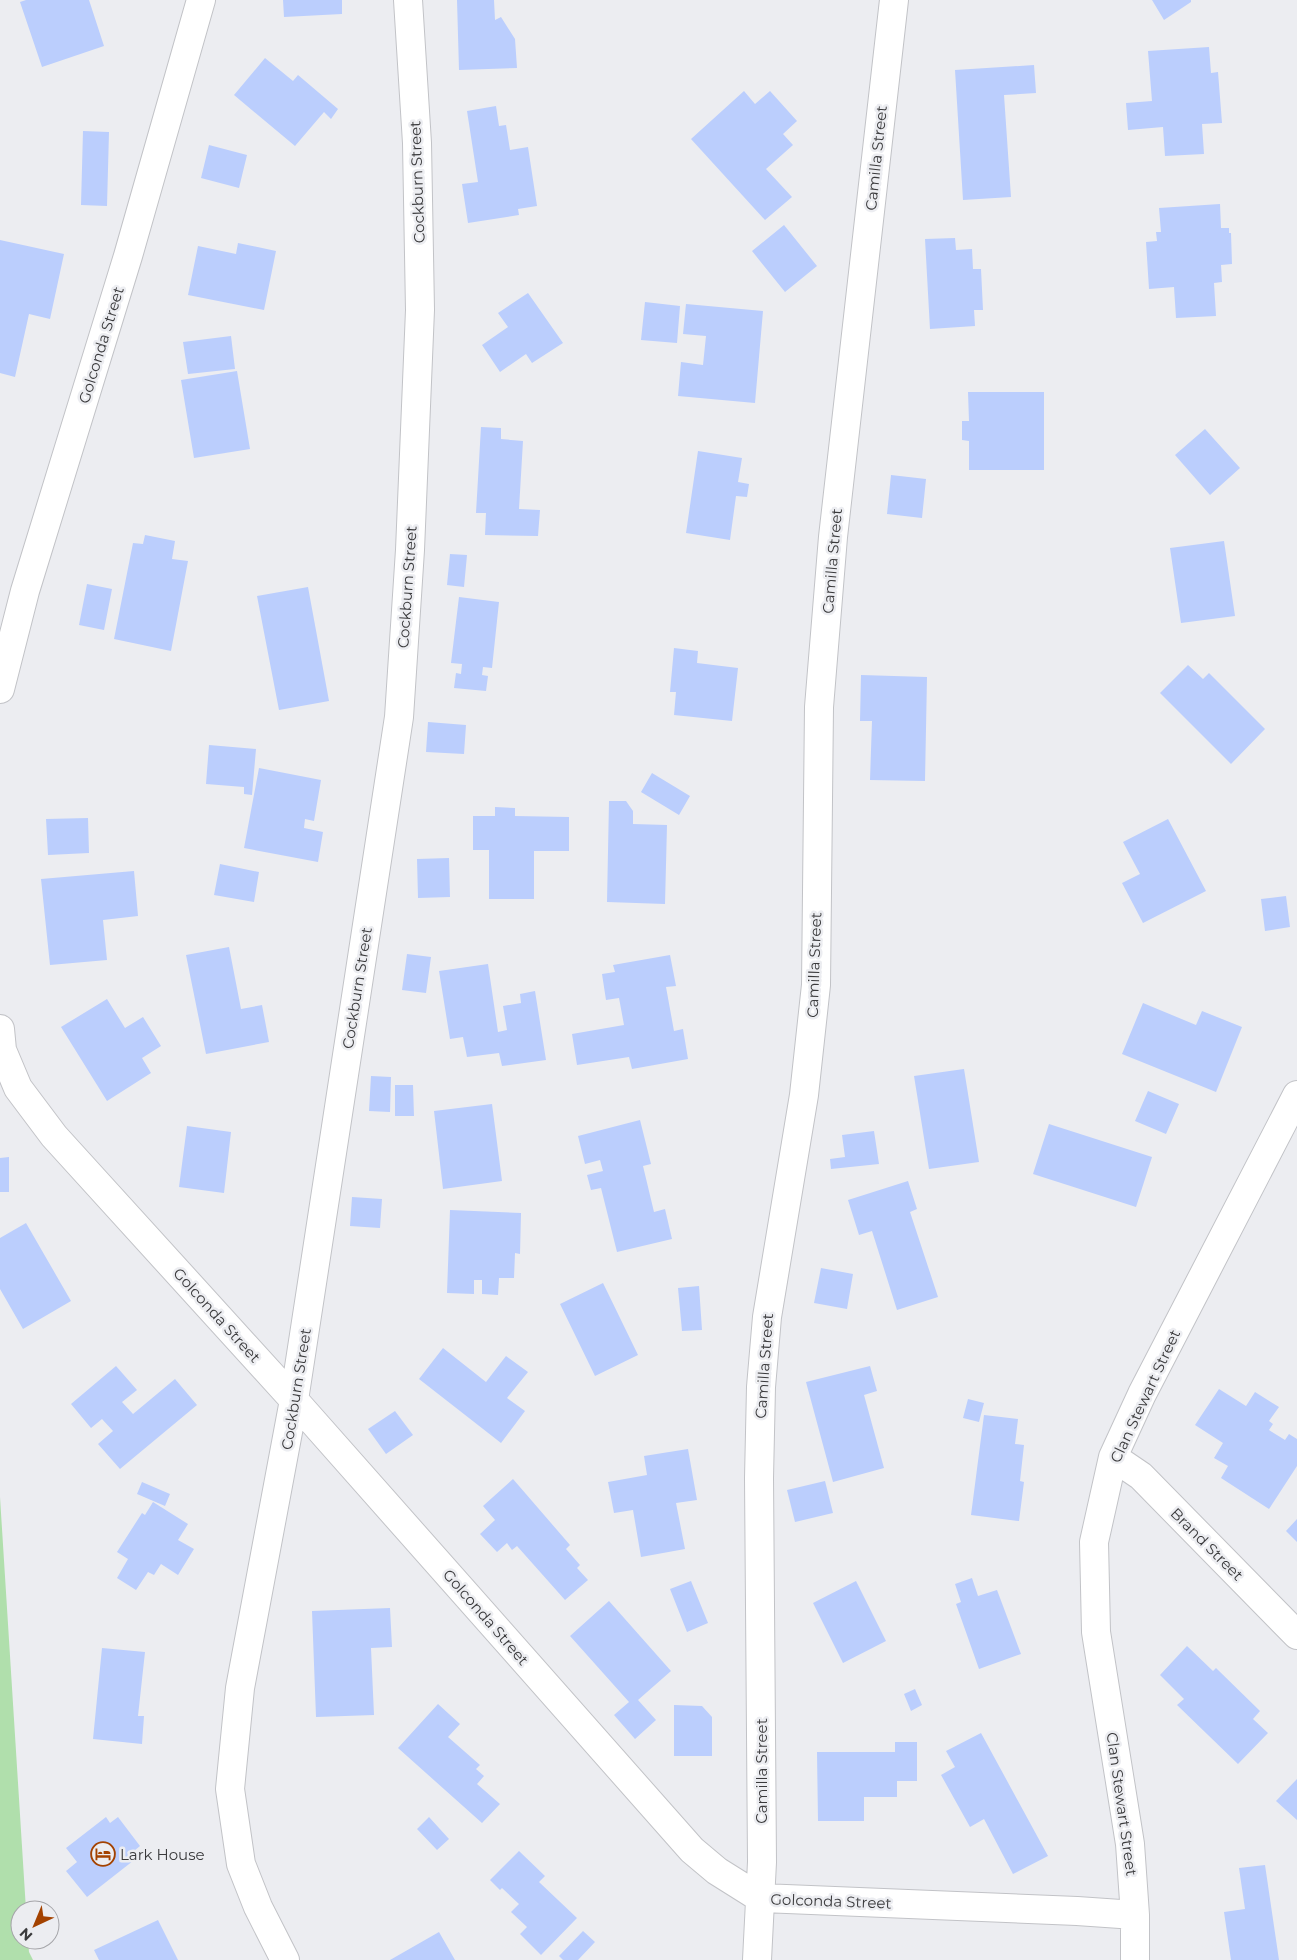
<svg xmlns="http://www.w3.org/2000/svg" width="1297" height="1960" font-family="Montserrat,sans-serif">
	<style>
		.green { fill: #b0dfac }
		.building { fill: #bbcefd }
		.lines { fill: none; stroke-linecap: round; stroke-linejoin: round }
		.minor-casing { stroke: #c2c3c7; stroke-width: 30 }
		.minor { stroke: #fff; stroke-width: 28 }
		.labels { text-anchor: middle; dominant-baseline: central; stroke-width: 5; stroke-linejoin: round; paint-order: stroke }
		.street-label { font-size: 15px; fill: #3a3a3c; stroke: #ecedf1 }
		.poi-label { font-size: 15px; fill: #3a3a3c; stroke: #ecedf1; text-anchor: start }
	</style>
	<rect width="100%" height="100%" fill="#ecedf1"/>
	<path class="green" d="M 0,1497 L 26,1910 L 20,1910 L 20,1940 L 28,1940 L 29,1952 L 33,1960 L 0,1960 Z"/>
	<path class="building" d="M 26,0 L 89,0 L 104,46 L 42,67 L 20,2 Z
		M 283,0 L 342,0 L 342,14 L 284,17 Z
		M 457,0 L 494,0 L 495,20 L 501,17 L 515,39 L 517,68 L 459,70 Z
		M 1152,0 L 1191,0 L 1191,2 L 1164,20 Z
		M 1209,47 L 1211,73 L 1218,72 L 1222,123 L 1202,124 L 1204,154 L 1165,156 L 1163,127 L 1128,130 L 1126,103 L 1152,101 L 1148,51 Z
		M 265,58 L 293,81 L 298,75 L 338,109 L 331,119 L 324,112 L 295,146 L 234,95 Z
		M 1034,65 L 1036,93 L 1004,95 L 1011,197 L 963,200 L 955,70 Z
		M 744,91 L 755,104 L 770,91 L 797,121 L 783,134 L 793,145 L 766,169 L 792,197 L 765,220 L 691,139 Z
		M 496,106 L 499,126 L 506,125 L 510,150 L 528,147 L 537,206 L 518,209 L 519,215 L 468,223 L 462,184 L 478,182 L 467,111 Z
		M 83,131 L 109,132 L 107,206 L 81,205 Z
		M 209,145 L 247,155 L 239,188 L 201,178 Z
		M 1220,204 L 1221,228 L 1229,228 L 1229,233 L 1231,233 L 1232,264 L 1221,265 L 1222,282 L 1214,283 L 1216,316 L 1176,318 L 1174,287 L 1149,289 L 1146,242 L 1157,241 L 1156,232 L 1161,232 L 1159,208 Z
		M 784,225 L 817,266 L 785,292 L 752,251 Z
		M 955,238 L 956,250 L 972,249 L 973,269 L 981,269 L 983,310 L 974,310 L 975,326 L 930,329 L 925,239 Z
		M 0,240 L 64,254 L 50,319 L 29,314 L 15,377 L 0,373 Z
		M 238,243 L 276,251 L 264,310 L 188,295 L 198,246 L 236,254 Z
		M 528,293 L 563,343 L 532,363 L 526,354 L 500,372 L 482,345 L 508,327 L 498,313 Z
		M 645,302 L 680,306 L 677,343 L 641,340 Z
		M 686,304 L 763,311 L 755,403 L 678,396 L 681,362 L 703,365 L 706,336 L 683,334 Z
		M 231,336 L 235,369 L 188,374 L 183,342 Z
		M 237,371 L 250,449 L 194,458 L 181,380 Z
		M 968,392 L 1044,392 L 1044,470 L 969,470 L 969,441 L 962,440 L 962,421 L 969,421 Z
		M 481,427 L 501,428 L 501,439 L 523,441 L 519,509 L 540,510 L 538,536 L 485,535 L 486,513 L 476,513 Z
		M 1205,429 L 1240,468 L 1210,495 L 1175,455 Z
		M 698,451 L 742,458 L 738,482 L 749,484 L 747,497 L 736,496 L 730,540 L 686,533 Z
		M 891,475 L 926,479 L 922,518 L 887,514 Z
		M 145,535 L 175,541 L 172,559 L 188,561 L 171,651 L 114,639 L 133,543 L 143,544 Z
		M 1224,541 L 1235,616 L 1181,623 L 1170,548 Z
		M 450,554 L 467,555 L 464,587 L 447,585 Z
		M 87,584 L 112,589 L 104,630 L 79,625 Z
		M 308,587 L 329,701 L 279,710 L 257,596 Z
		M 459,597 L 499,602 L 492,668 L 483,667 L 482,675 L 488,676 L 486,691 L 454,688 L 456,673 L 461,674 L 462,664 L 451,663 Z
		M 674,648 L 698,651 L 697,663 L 738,668 L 732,721 L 674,715 L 676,692 L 670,692 Z
		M 1188,665 L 1203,679 L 1209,673 L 1265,729 L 1231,764 L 1160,693 Z
		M 861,675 L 927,677 L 925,781 L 870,780 L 872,721 L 860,721 Z
		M 428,722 L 466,725 L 464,754 L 426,752 Z
		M 209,745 L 256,749 L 252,795 L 244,794 L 244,787 L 206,784 Z
		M 259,768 L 321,780 L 314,821 L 305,819 L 304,828 L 323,832 L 318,862 L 244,848 Z
		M 652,773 L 690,796 L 679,815 L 641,792 Z
		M 609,801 L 626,801 L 633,811 L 633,824 L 667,825 L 665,904 L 607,902 Z
		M 495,807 L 515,808 L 515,816 L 569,817 L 569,851 L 534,851 L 534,899 L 489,899 L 489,850 L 473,850 L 473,816 L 495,816 Z
		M 88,818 L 89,853 L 48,855 L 46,819 Z
		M 1168,819 L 1206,891 L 1143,923 L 1122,883 L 1140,874 L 1123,842 Z
		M 449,858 L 450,897 L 418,898 L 417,859 Z
		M 220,864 L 259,872 L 254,902 L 214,895 Z
		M 134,871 L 138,916 L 103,920 L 107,960 L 50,965 L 41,879 Z
		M 1286,896 L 1290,927 L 1265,931 L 1261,899 Z
		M 229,947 L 241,1009 L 262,1005 L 269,1042 L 206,1054 L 186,955 Z
		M 407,954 L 431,957 L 426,993 L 402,990 Z
		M 670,955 L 676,986 L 666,987 L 674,1031 L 683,1029 L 688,1059 L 632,1069 L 629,1057 L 577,1065 L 572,1034 L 624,1025 L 619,998 L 606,1000 L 602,974 L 615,972 L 613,965 Z
		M 488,964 L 498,1032 L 507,1030 L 503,1006 L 521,1003 L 520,994 L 535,991 L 546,1060 L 502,1066 L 499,1053 L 467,1057 L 463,1037 L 450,1039 L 439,971 Z
		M 107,999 L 125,1028 L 143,1017 L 161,1046 L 142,1058 L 151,1073 L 107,1101 L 61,1027 Z
		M 1143,1003 L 1196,1025 L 1202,1011 L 1242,1027 L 1216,1092 L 1122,1054 Z
		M 964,1069 L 979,1162 L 929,1169 L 914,1076 Z
		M 371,1076 L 391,1077 L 390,1112 L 369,1111 Z
		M 395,1085 L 413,1085 L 414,1116 L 395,1116 Z
		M 1148,1091 L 1179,1104 L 1166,1134 L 1135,1121 Z
		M 492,1104 L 502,1181 L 443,1189 L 434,1111 Z
		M 640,1120 L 651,1164 L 643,1166 L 654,1212 L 665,1209 L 672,1239 L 617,1252 L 601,1188 L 591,1190 L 587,1175 L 603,1171 L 600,1160 L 585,1164 L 578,1136 Z
		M 1049,1124 L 1152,1157 L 1136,1207 L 1033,1174 Z
		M 187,1126 L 231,1132 L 224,1193 L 179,1187 Z
		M 874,1131 L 879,1164 L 831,1169 L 830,1159 L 845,1157 L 842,1135 Z
		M 9,1157 L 9,1192 L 0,1192 L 0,1158 Z
		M 908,1181 L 917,1209 L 910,1212 L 938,1297 L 897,1310 L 872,1231 L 859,1235 L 848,1200 Z
		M 352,1197 L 382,1199 L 380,1228 L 350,1226 Z
		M 450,1210 L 521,1213 L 520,1254 L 515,1253 L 514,1278 L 499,1278 L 498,1295 L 482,1294 L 482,1280 L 474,1280 L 474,1294 L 447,1293 Z
		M 26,1223 L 71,1301 L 23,1329 L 0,1289 L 0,1238 Z
		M 821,1268 L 853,1274 L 847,1309 L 814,1303 Z
		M 603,1283 L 638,1355 L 595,1376 L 560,1304 Z
		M 699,1286 L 702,1330 L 682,1331 L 678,1288 Z
		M 443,1348 L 486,1382 L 506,1356 L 528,1372 L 507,1398 L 525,1411 L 501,1443 L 419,1379 Z
		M 116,1366 L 137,1390 L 122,1402 L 133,1414 L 175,1379 L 197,1405 L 120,1469 L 98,1444 L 113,1431 L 102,1419 L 91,1428 L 71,1404 Z
		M 870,1366 L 877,1391 L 864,1395 L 884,1468 L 833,1482 L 806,1382 Z
		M 1219,1389 L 1246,1406 L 1255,1392 L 1279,1407 L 1269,1421 L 1273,1424 L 1269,1430 L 1285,1440 L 1289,1434 L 1297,1439 L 1297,1466 L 1269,1509 L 1221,1478 L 1228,1466 L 1214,1458 L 1223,1443 L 1195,1425 Z
		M 968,1399 L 984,1403 L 979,1422 L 963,1418 Z
		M 395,1411 L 413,1435 L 386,1454 L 368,1429 Z
		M 984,1415 L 1018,1419 L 1015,1444 L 1024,1445 L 1020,1481 L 1024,1482 L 1019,1521 L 971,1515 Z
		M 688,1449 L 697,1500 L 676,1503 L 685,1549 L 641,1557 L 633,1510 L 614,1513 L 608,1482 L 647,1475 L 644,1456 Z
		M 513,1479 L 570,1545 L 566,1549 L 580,1565 L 577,1568 L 588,1580 L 565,1600 L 517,1546 L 512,1550 L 507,1543 L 497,1552 L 480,1534 L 495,1520 L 483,1506 Z
		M 825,1481 L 833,1513 L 795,1522 L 787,1490 Z
		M 142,1482 L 170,1494 L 165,1506 L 137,1494 Z
		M 153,1502 L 188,1524 L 178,1540 L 194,1549 L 178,1575 L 161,1564 L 154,1575 L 148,1572 L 136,1590 L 117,1578 L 128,1559 L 117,1552 L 142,1513 L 145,1515 Z
		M 1297,1519 L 1297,1542 L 1286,1531 Z
		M 972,1578 L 978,1596 L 997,1590 L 1021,1654 L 979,1669 L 956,1604 L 961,1602 L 955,1584 Z
		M 691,1581 L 708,1623 L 687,1632 L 670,1589 Z
		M 856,1581 L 886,1641 L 843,1663 L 813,1603 Z
		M 609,1601 L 671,1671 L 638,1700 L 656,1720 L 635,1739 L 614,1715 L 629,1702 L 570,1636 Z
		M 390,1608 L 392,1647 L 371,1648 L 374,1715 L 316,1717 L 312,1611 Z
		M 1187,1646 L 1213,1671 L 1216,1668 L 1260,1711 L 1253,1719 L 1268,1733 L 1238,1764 L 1177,1705 L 1184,1699 L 1160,1675 Z
		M 102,1648 L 145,1652 L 138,1716 L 144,1716 L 142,1744 L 93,1739 Z
		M 915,1689 L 922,1705 L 911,1711 L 904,1694 Z
		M 438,1704 L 460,1724 L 448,1737 L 480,1765 L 476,1769 L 484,1776 L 477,1784 L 500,1804 L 482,1823 L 398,1748 Z
		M 674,1705 L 702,1706 L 712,1717 L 712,1756 L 674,1756 Z
		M 981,1733 L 1048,1856 L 1013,1874 L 984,1819 L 970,1827 L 941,1775 L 955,1767 L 946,1751 Z
		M 895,1742 L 917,1742 L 917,1781 L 897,1781 L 897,1797 L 864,1797 L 864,1821 L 818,1821 L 817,1752 L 895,1752 Z
		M 1297,1779 L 1297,1820 L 1276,1801 Z
		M 106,1817 L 110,1823 L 118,1817 L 140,1846 L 134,1851 L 138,1857 L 87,1897 L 66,1871 L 77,1862 L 66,1848 Z
		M 429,1817 L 449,1839 L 437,1850 L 417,1829 Z
		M 519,1851 L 545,1876 L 539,1882 L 577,1918 L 541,1955 L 520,1934 L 527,1927 L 511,1912 L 519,1904 L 502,1888 L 500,1890 L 490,1880 Z
		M 1265,1865 L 1279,1960 L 1231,1960 L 1224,1912 L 1245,1909 L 1239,1868 Z
		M 158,1920 L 178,1960 L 99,1960 L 94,1950 Z
		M 583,1931 L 595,1942 L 578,1960 L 563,1960 L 559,1956 Z
		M 439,1932 L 455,1960 L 390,1960 Z"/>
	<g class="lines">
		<g class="minor-casing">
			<path id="minor" d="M 0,689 L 25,591 L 128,256 L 201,0
				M 0,1029 L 2,1050 L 18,1088 L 54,1136 L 294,1400 L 692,1850 L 717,1871 L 760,1898 L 1077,1911 L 1135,1915
				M 1113,1457 L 1141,1476 L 1297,1635
				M 285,1960 L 258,1907 L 241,1864 L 230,1789 L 240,1688 L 294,1400 L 399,717 L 410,550 L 420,310 L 417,143 L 408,0
				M 757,1960 L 762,1862 L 759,1478 L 761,1387 L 767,1317 L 804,1095 L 816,985 L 819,707 L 833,537 L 894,0
				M 1135,1960 L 1135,1915 L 1130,1844 L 1096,1632 L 1094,1542 L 1113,1457 L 1142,1394 L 1297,1095"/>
		</g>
		<use href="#minor" class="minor"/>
	</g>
	<defs>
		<g id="hotel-ring" transform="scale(1.25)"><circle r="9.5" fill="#ecedf1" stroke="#a34200" stroke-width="1.5"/><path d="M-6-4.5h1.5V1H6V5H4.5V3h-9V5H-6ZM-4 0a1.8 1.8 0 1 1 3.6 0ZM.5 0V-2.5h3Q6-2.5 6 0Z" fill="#a34200"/></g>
	</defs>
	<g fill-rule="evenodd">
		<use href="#hotel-ring" x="103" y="1854"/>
	</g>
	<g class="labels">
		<g class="street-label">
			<text transform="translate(876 158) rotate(-84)">Camilla Street</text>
			<text transform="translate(417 182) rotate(-92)">Cockburn Street</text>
			<text transform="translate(101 345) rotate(-73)">Golconda Street</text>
			<text transform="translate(832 561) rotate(-85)">Camilla Street</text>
			<text transform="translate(407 587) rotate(-86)">Cockburn Street</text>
			<text transform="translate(814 965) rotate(-88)">Camilla Street</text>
			<text transform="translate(357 988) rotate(-81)">Cockburn Street</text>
			<text transform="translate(217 1315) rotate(48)">Golconda Street</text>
			<text transform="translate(764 1366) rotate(-86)">Camilla Street</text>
			<text transform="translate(296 1389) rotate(-81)">Cockburn Street</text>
			<text transform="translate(1145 1396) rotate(-65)">Clan Stewart Street</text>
			<text transform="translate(1207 1544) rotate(45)">Brand Street</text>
			<text transform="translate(486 1617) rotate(49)">Golconda Street</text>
			<text transform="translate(761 1771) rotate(-90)">Camilla Street</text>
			<text transform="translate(1122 1804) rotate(82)">Clan Stewart Street</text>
			<text transform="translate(831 1901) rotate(2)">Golconda Street</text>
		</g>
		<g class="poi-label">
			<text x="120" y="1854">Lark House</text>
		</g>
	</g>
	<g transform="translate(35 1925) rotate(224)"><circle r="24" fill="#ecedf1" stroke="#a5a5a9"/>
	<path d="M0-4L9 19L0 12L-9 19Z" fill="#a34200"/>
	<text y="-8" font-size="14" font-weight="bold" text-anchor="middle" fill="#3a3a3c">N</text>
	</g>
</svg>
